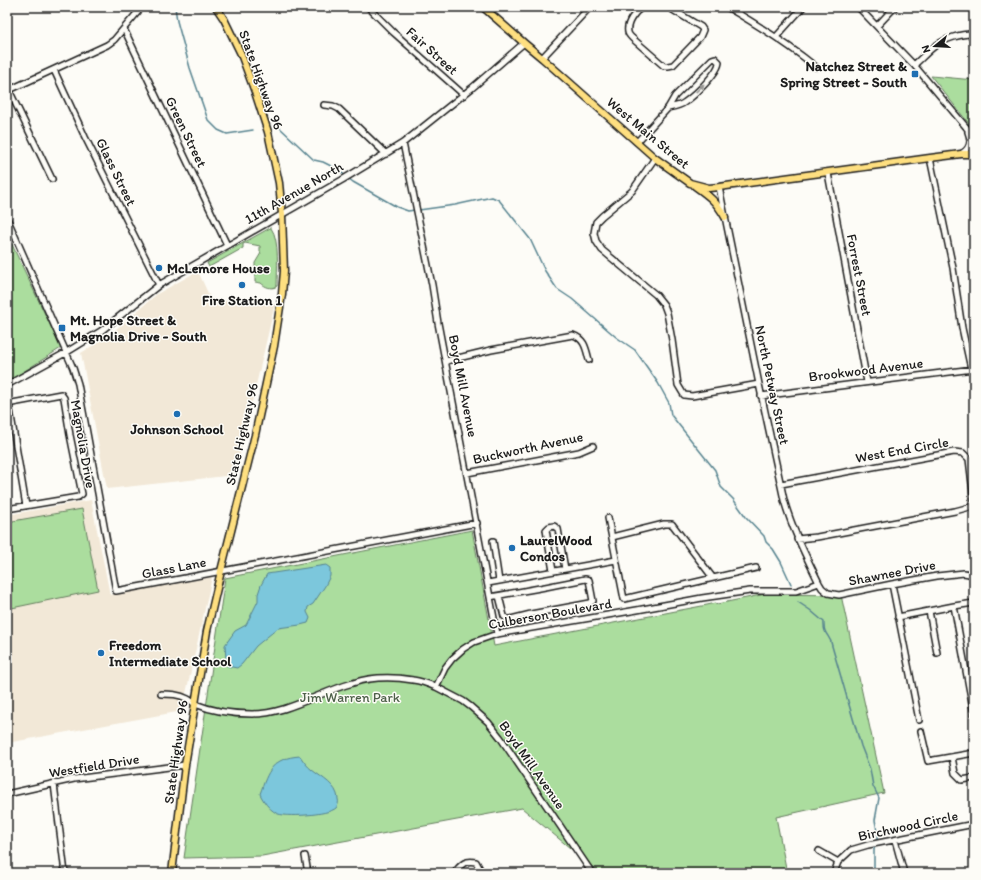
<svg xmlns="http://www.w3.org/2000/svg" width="981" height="880" font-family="Itim,sans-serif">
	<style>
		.built { fill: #f2e8d7 }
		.green { fill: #abdd9e; stroke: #647c5d }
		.water { fill: #7cc7dc; stroke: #56838f }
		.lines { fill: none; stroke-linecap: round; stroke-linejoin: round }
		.stream { stroke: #56838f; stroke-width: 1.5 }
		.minor-casing { stroke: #1c1c1c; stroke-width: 8 }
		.major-casing { stroke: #1c1c1c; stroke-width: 9 }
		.minor { stroke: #fdfcf7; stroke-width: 5 }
		.major { stroke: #fedf80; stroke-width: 6 }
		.oneway { fill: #989794 }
		.poi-dot { fill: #1f6fb2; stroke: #fdfcf7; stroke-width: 1.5 }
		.labels { text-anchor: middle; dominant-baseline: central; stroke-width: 3; stroke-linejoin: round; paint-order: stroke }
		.street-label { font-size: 14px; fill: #1c1c1c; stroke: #fdfcf7 }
		.poi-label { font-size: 14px; font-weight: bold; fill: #1c1c1c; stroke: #fdfcf7; text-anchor: start }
		.park-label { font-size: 14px; fill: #4e604a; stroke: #fdfcf7 }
	</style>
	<rect width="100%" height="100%" fill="#fdfcf7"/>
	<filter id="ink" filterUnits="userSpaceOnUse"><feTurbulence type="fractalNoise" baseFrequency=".025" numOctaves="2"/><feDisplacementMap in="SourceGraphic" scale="8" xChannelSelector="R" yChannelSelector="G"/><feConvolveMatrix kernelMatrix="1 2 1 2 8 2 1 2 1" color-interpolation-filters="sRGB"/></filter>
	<g filter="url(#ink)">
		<path class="built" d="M 198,271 L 211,300 L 275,304 L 235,475 L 107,489 L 81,353 L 108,336 L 157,294 Z
			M 91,500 L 110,595 L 212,577 L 182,711 L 7,743 L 7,515 Z"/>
		<path class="green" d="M 931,76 L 974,80 L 974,130 Z
			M 270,228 L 271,228 C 280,240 277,271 277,286 C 272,290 265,287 261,283 L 255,282 L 255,263 L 261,253 L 260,252 L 260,246 L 245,243 L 243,244 L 243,248 L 209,267 L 207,263 Z
			M 7,234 L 61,348 L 7,382 Z
			M 82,509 L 98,590 L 7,609 L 7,522 Z
			M 472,530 L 494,646 L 707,605 L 716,603 L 717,604 L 766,594 L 841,595 L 884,793 L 776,817 L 787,873 L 600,873 L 522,808 L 262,856 L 184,858 L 225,578 Z"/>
		<path class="water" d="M 326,565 L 330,568 L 330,576 L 325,586 L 313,604 L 308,607 L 307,612 L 310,618 L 308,623 L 300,625 L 278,628 L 256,646 L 242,664 L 237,668 L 227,666 L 226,660 L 225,645 L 235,631 L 246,625 L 258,601 L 258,594 L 261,585 L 267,574 Z
			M 300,756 C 304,762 307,766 312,770 C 322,778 337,785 338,799 C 339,802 338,806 336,808 C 329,815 283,818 276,813 C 268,808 264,802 260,794 C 268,771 272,758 300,756 Z"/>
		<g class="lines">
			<path class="stream" d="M 175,7 L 177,21 L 190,68 L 208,120 L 218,130 L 227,134 L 253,130
				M 279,127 L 314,160 L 323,162 L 333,167 L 341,172 L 353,182 L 397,207 L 408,211 L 415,210
				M 419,210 L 455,205 L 492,197 L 499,200 L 530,239 L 545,271 L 557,289 L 572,299 L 616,337 L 635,350 L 658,383 L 669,403 L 671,415 L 715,470 L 721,487 L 733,499 L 746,517 L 764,536 L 766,542 L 773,549 L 781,562 L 791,584
				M 798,602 L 810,610 L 824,622 C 823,636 831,635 832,646 L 861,746 L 870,769 L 873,786 L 879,798 L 875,820 L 878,836 L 876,841
				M 874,873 L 874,850 L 875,845"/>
			<g class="minor-casing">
				<path id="minor" d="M 368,7 L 393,32 L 464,95
					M 629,7 L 635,12
					M 642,7 C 635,12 626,23 628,32 C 628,34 630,36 632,38 L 664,66 L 668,66 L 673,65 L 700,37 L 703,30 L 701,27 L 668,7
					M 727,7 C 758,25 788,44 816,67
					M 858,7 L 914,65 L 966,127 L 974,138
					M 877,26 L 895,7
					M 124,29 L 227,245
					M 776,37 L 803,7
					M 542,58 L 590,7
					M 914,65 C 921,59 928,51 935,46 C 945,39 962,33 974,34
					M 54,70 L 85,137 L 159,285
					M 9,90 L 52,179
					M 7,91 L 107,45 L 114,40 L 142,7
					M 324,105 L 333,106 L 339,109 L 386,154
					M 637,142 L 668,108 L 675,96 L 712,59 L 715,58 L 719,62 C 719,72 694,96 685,102 C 680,106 673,107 668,108
					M 403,143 L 432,285 L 438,323 L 497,634
					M 961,154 C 970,149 972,142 968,132
					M 655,158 L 632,191 L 602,216 L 596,222 L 594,233 L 596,241 L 602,250 L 656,295 L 664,305 L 667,313 L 672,340 L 678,385 L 684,395 L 692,396 L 759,384
					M 930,158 L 953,268 L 962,328 L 971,369
					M 828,173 L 867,382
					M 719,187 L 759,384 L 784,500 C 792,529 806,556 819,583 L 822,588 L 828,593 L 839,595 L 892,584 L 937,576 L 964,573 L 974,575
					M 7,218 L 73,368 L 78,384 L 116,591 L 477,523
					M 446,361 L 491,350 L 573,335 C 585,339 586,349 589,360
					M 7,385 L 67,352 L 101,331 L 159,285 L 342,180 L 403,143 L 472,88 L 524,43
					M 761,396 L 973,369
					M 7,404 L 61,394 L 64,398 L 70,435 L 82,494 L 78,497 L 7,509
					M 9,404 L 26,506
					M 467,473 L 579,452 L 593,446
					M 781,484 L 954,452 L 963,453 L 969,459 L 974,501 L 970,507 L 955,511 L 817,537 L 797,539
					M 608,518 L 624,599 L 756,568
					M 612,537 L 664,524 L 672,524 L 713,578
					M 493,541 L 499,581
					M 553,571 L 546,530 L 549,527 L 554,526 L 558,529 L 565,569
					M 488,583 L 616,560
					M 892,584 L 919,720
					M 490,597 C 522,591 553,586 585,579 L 589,580 L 593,601 L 590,603 L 531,614 L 511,619 L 507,619 L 504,616 L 499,596
					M 974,603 L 954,606 L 974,714
					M 929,611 L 937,653
					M 898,617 L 954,606
					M 436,687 L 463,701 L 471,707 L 488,722 L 500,737 L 592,873
					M 161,694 C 170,694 179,694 188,699 C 190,700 192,702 195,704 C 212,711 233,714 252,714 C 288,714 319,692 353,683 C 371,677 394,677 413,680 C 421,681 429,684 436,687 L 445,668 L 452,659 L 463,649 L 474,642 L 497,634 L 637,610 L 702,598 L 750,591 L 796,591 L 819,583
					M 921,731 L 928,761 L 974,753
					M 952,757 L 955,773 L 962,780 L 974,778
					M 54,784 L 65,873
					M 7,794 L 74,779 L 185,765
					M 895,840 L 904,873
					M 819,851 L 838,862
					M 305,856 L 308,873
					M 454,873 C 462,864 464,860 476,862 L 482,873
					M 834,873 L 838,862 L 851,850 L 868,845 L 974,824"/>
			</g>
			<g class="major-casing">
				<path id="major" d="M 483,7 L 524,43 L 542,58 L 655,158 L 690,183 L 709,188 L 719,187 L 930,158 L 961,154 L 974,154
					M 695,186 C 709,196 716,201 725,217
					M 172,873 L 185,765 L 207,631 L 221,571 L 255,435 L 274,346 L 282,294 L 284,271 L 282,214 L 279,183 L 268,132 L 255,92 L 241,54 L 224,19 L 216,7"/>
			</g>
			<use href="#minor" class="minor"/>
			<use href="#major" class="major"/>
		</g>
		<defs><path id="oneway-solid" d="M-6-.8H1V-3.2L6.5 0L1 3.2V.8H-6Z"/></defs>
		<use class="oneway" href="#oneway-solid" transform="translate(700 88) rotate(-44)"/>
	</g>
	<g class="poi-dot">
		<rect x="911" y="70" width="8" height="8" rx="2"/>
		<circle cx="159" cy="268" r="4"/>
		<circle cx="242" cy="285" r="4"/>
		<rect x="58" y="324" width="8" height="8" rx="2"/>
		<circle cx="177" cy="414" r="4"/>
		<circle cx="512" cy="548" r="4"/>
		<circle cx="101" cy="653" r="4"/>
	</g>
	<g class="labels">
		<g class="street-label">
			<text transform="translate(432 51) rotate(42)">Fair Street</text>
			<text transform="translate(261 80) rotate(70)">State Highway 96</text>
			<text transform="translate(186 132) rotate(64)">Green Street</text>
			<text transform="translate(648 133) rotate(40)">West Main Street</text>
			<text transform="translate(116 172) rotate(64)">Glass Street</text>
			<text transform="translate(294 193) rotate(-30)">11th Avenue North</text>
			<text transform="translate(859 275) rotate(79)">Forrest Street</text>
			<text transform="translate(866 370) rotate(-7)">Brookwood Avenue</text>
			<text transform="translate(772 385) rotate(78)">North Petway Street</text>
			<text transform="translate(463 386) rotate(79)">Boyd Mill Avenue</text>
			<text transform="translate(242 434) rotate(-77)">State Highway 96</text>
			<text transform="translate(83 444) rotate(80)">Magnolia Drive</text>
			<text transform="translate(528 448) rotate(-12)">Buckworth Avenue</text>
			<text transform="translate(902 450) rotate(-10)">West End Circle</text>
			<text transform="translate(174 568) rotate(-11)">Glass Lane</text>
			<text transform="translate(892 573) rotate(-11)">Shawnee Drive</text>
			<text transform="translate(550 614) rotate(-10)">Culberson Boulevard</text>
			<text transform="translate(176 752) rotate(-82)">State Highway 96</text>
			<text transform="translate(532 765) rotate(55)">Boyd Mill Avenue</text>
			<text transform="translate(94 766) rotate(-9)">Westfield Drive</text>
			<text transform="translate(908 826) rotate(-12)">Birchwood Circle</text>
		</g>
		<g class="poi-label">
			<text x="907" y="66" text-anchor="end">Natchez Street &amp;<tspan x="907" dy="16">Spring Street - South</tspan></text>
			<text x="167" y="268">McLemore House</text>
			<text x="242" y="300" text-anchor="middle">Fire Station 1</text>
			<text x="70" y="320">Mt. Hope Street &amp;<tspan x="70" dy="16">Magnolia Drive - South</tspan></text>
			<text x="177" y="429" text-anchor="middle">Johnson School</text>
			<text x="520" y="540">LaurelWood<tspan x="520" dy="16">Condos</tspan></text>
			<text x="109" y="645">Freedom<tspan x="109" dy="16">Intermediate School</tspan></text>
		</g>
		<g class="park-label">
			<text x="350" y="697">Jim Warren Park</text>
		</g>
	</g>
	<rect width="981" height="880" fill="none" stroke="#fdfcf7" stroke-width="24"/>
	<rect x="12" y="12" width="957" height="856" fill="none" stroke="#1c1c1c" stroke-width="1.5" filter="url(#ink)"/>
	<g transform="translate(935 46) rotate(252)" stroke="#fdfcf7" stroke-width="3" paint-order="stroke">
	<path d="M0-3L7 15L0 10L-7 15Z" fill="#1c1c1c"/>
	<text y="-6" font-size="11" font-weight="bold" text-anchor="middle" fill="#1c1c1c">N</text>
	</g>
</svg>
